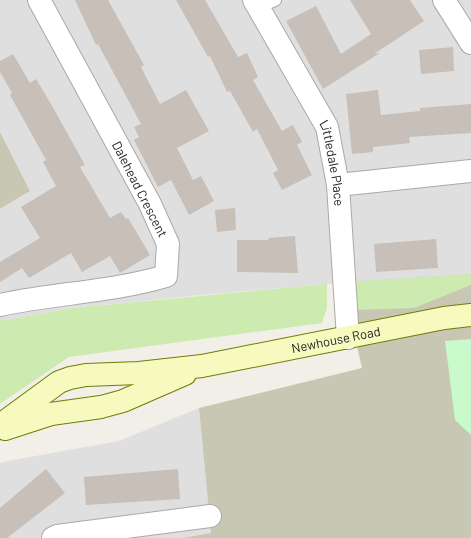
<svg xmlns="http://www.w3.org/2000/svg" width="471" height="538" font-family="Barlow,sans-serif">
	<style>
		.residential { fill: #e0dfdf }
		.construction { fill: #c7c7b4 }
		.grass { fill: #cdebb0 }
		.park { fill: #c8facc }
		.building { fill: #c7bfb8 }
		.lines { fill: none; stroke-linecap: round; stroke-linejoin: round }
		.lane-casing { stroke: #a9a9a9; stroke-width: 14 }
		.street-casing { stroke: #a9a9a9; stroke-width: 24 }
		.secondary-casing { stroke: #707d05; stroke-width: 24 }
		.lane { stroke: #fff; stroke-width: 12 }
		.street { stroke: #fff; stroke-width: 22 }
		.secondary { stroke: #f7fabf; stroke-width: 22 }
		.labels { text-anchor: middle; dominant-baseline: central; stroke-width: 3; stroke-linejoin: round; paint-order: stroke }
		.street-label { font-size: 13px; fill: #222; stroke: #fff }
	</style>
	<rect width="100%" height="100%" fill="#f2efe9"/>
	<path class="residential" d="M 0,0 L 471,0 L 471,274 L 350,282 L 191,296 L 72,308 L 0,321 L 0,209 L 30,191 L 0,132 Z
		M 199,408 L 211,533 L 182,538 L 0,538 L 0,463 L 2,462 L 119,441 Z"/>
	<path class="construction" d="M 0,132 L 30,191 L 0,209 Z
		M 471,274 L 471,538 L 182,538 L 211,533 L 199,408 L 362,368 L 354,333 L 350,282 Z"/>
	<path class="grass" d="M 471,274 L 471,285 L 414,308 L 353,310 L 350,282 Z
		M 327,284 L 327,308 L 322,323 L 69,357 L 0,404 L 0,321 L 72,308 Z"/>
	<path class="park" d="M 471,339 L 471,435 L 455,420 L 445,341 Z"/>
	<path class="building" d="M 75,0 L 108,0 L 144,65 L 141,67 L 160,104 L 186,90 L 209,131 L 177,148 L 193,180 L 201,176 L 214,201 L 189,215 L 171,180 L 158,187 L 134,140 L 139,137 L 134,127 L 141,124 L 98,44 L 96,45 Z
		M 176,0 L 205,0 L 238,57 L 247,53 L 258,77 L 253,80 L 282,131 L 293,125 L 302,142 L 297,145 L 312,175 L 282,190 L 273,173 L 278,170 L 257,129 L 253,132 L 230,91 L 227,92 L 210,56 L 208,57 Z
		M 350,0 L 410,0 L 424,21 L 374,54 L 380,53 L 323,89 L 286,21 L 316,6 L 341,54 L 371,34 Z
		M 453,47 L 454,71 L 421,74 L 419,50 Z
		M 13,54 L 30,83 L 36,79 L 51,104 L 85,165 L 80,167 L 110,218 L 121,212 L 126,219 L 128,218 L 150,255 L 120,273 L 110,256 L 82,272 L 71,253 L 29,278 L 22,268 L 0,282 L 0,262 L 40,238 L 21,207 L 56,186 L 43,162 L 46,160 L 10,95 L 12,93 L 0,72 L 0,61 Z
		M 378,90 L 381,115 L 420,111 L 420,108 L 471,104 L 471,133 L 409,137 L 410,143 L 373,147 L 373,152 L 352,154 L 346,94 Z
		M 235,208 L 236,230 L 217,232 L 215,210 Z
		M 295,236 L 298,273 L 237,272 L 237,240 L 269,240 L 268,238 Z
		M 436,239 L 438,268 L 376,272 L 374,244 Z
		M 46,469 L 65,493 L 7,538 L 0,538 L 0,508 Z
		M 178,469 L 180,499 L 86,505 L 84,477 Z"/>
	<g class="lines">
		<g class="lane-casing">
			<path id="lane" d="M 258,7 L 275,0"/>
		</g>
		<g class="street-casing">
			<g id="street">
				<path id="s1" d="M 254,0 L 327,127 L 338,185 L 348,338"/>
				<path d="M 444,0 L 471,43"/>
				<path d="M 338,185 L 471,171"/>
				<path d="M 0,305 C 55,293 112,292 166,276 L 168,244 L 150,204 L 39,0"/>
				<path d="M 53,538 L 57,536 L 210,516"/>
			</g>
		</g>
		<g class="secondary-casing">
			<g id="secondary">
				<path id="s2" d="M 0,425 L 59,382 L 70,378 L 86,375 L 139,373 L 202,366 L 444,318 L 471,315"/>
				<path d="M 5,429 L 51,414 L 101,407 L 123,401 L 185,374"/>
			</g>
		</g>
		<use href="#lane" class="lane"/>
		<use href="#street" class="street"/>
		<use href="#secondary" class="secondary"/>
	</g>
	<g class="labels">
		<g class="street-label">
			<text stroke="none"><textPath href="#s1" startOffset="183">Littledale Place</textPath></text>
			<text transform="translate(140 189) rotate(63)">Dalehead Crescent</text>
			<text stroke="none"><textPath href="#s2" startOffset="354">Newhouse Road</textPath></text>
		</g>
	</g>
</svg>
